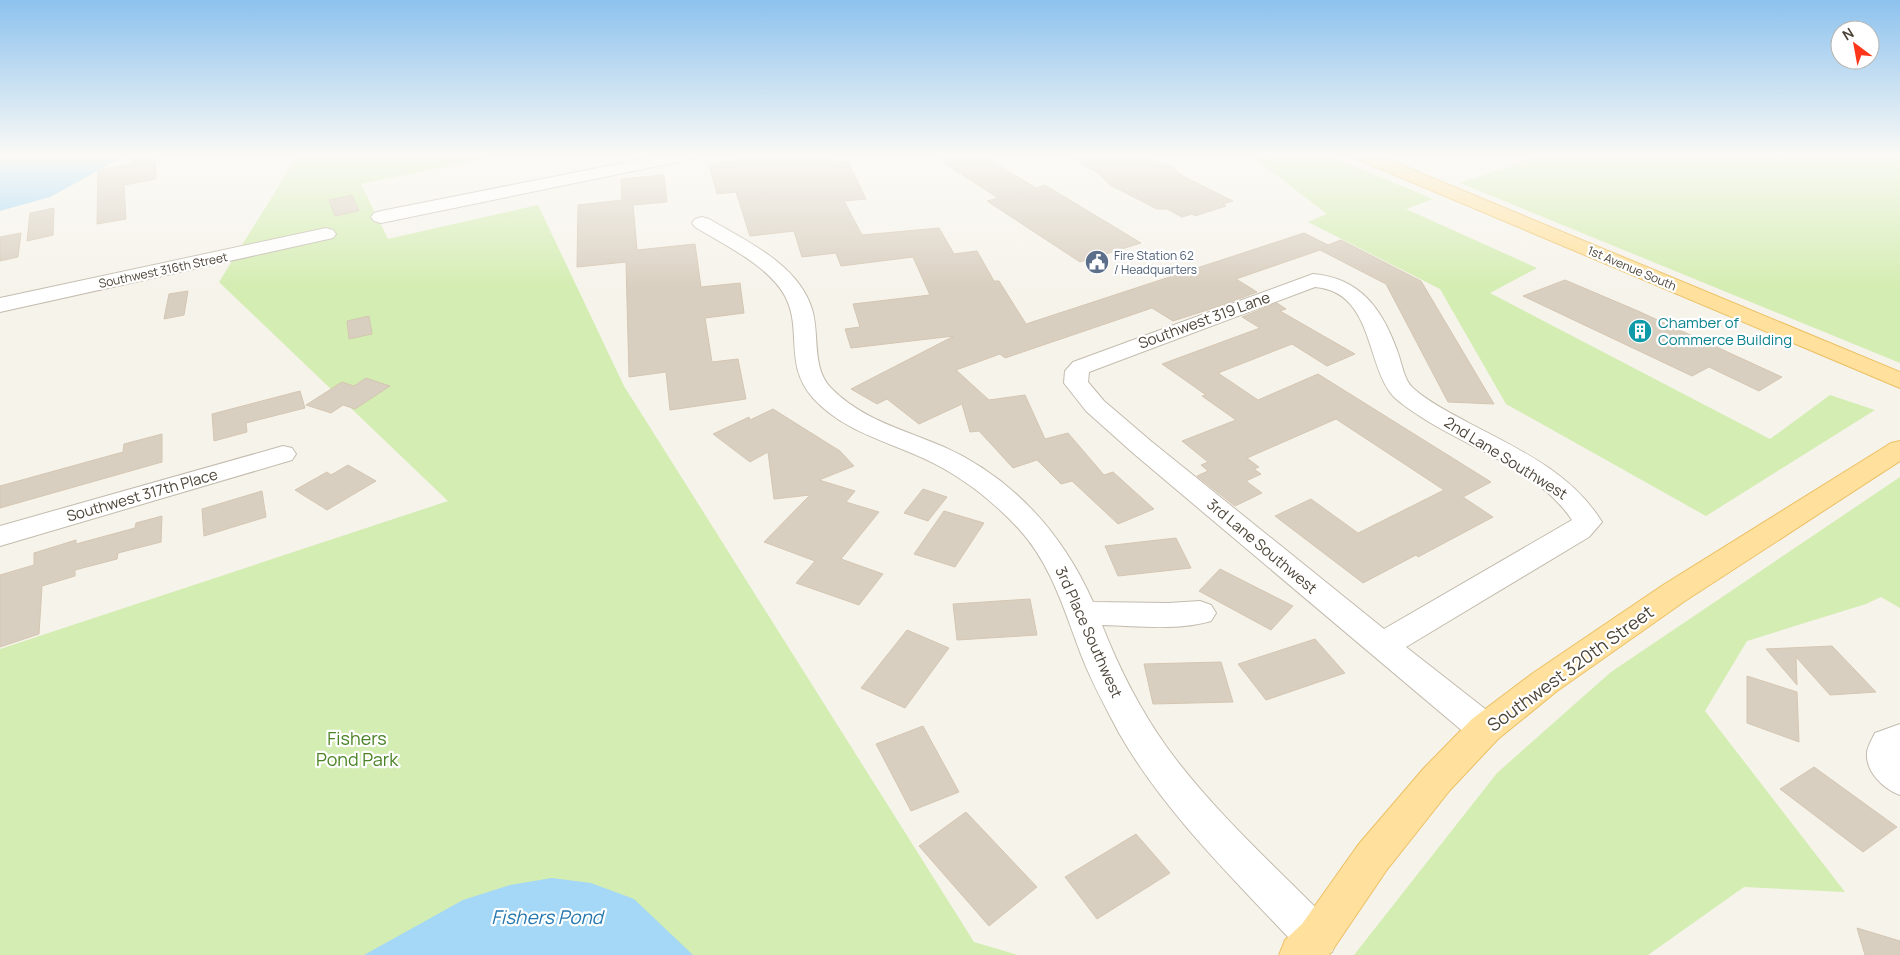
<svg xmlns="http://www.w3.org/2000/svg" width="1900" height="955" font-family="Manrope,sans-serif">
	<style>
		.green { fill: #d4edb2 }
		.water { fill: #a5d7f6 }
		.building { fill: #d9cfc0; stroke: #d5c6b2 }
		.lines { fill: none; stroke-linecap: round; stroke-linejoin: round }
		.minor-casing { stroke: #c3bbad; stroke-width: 2 }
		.major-casing { stroke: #ecc064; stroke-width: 2 }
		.minor { fill: #fff; fill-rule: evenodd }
		.major { fill: #ffe09c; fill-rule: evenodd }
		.labels { text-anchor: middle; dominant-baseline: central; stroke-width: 4.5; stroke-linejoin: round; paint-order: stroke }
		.far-service-label { font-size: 12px; fill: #4e5e75; stroke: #fff; text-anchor: start }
		.far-street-label { font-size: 12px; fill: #4c4438; stroke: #fff }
		.street-label { font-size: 15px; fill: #4c4438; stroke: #fff }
		.culture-label { font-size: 15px; fill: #0d838f; stroke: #fff; text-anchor: start }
		.near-street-label { font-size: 18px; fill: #4c4438; stroke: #fff }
		.near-park-label { font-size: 18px; fill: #4b8326; stroke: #fff }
		.near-water-label { font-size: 19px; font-style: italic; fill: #2678af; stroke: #fff }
	</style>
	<rect width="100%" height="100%" fill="#f6f3eb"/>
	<path class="green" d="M 298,155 L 502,155 L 361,184 L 388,239 L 538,205 L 624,386 L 974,942 L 1018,955 L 0,955 L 0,649 L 448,501 L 219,282 Z
		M 1250,155 L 1327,155 L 1433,199 L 1406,209 L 1537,268 L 1490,293 L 1770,439 L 1830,395 L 1875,410 L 1706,516 L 1506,404 L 1440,289 L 1308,222 L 1327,214 Z
		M 1545,155 L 1900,155 L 1900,363 L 1460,183 Z
		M 1900,477 L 1900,608 L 1881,597 L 1866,604 L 1747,641 L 1705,711 L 1845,892 L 1744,887 L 1648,955 L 1354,955 L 1497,773 L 1611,672 Z"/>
	<path class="water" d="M 0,155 L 127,155 L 50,197 L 0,211 Z
		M 552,878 L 591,883 L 634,899 L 693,955 L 364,955 L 463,900 L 510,885 Z"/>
	<path class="building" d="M 155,155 L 156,179 L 124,185 L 126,219 L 97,224 L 98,170 L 132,164 L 131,158 Z
		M 755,155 L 832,155 L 835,163 L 848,161 L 866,199 L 844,201 L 862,235 L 939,228 L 954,254 L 977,251 L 994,281 L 999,281 L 1026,324 L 1304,233 L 1328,245 L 1341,240 L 1421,281 L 1494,404 L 1448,402 L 1386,284 L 1320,250 L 1236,279 L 1257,292 L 1223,305 L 1173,321 L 1152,308 L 1005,358 L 1000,354 L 956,370 L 989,400 L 1025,395 L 1045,439 L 1068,433 L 1104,475 L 1113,472 L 1154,509 L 1118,524 L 1072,481 L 1061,484 L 1037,460 L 1013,468 L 979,431 L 970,432 L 962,404 L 919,424 L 887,399 L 877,404 L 851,389 L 954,336 L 851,348 L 845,329 L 860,327 L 853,304 L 930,295 L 913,257 L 841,266 L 836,253 L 802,257 L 794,231 L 750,236 L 736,192 L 717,194 L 709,164 L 739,161 L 738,156 Z
		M 932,155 L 982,155 L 1036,188 L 1045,185 L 1141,243 L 1080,262 L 987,201 L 998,198 Z
		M 1068,155 L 1142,155 L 1160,164 L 1173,167 L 1181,175 L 1233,201 L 1223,204 L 1226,206 L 1195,216 L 1192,214 L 1182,217 L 1167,209 L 1157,209 L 1110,185 L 1099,174 Z
		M 664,175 L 667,202 L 633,205 L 637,250 L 695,244 L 701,287 L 740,283 L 744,313 L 705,318 L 712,362 L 738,359 L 746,399 L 670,410 L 666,372 L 629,377 L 626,262 L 577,267 L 578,205 L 622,200 L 621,179 Z
		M 352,195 L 359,211 L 335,216 L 329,200 Z
		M 54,208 L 53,235 L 27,241 L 30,213 Z
		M 21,233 L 18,257 L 0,261 L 0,237 Z
		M 1565,280 L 1638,311 L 1782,377 L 1759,391 L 1709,367 L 1692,376 L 1523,296 Z
		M 188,291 L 184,315 L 164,319 L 169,294 Z
		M 1277,303 L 1286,309 L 1280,311 L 1355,354 L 1327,366 L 1292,344 L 1218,373 L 1258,400 L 1318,374 L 1491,482 L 1463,497 L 1493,517 L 1418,557 L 1416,555 L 1363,583 L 1275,516 L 1311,499 L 1358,533 L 1444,490 L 1336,419 L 1247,458 L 1259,467 L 1254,469 L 1261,474 L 1246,481 L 1262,493 L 1235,506 L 1197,476 L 1208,471 L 1201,465 L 1208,462 L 1182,441 L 1236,420 L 1202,396 L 1206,395 L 1162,364 L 1260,328 L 1242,317 Z
		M 369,316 L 372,334 L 349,339 L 347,321 Z
		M 366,378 L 390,386 L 355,409 L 343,405 L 331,413 L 306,405 L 342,382 L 354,386 Z
		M 300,391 L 305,408 L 246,423 L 247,432 L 214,441 L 212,414 Z
		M 773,409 L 840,451 L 854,466 L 819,480 L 855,491 L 846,502 L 879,512 L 841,559 L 883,574 L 859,605 L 796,583 L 815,561 L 764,542 L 810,495 L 774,499 L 768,452 L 750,462 L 713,434 L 749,417 L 750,420 Z
		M 162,434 L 162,462 L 0,508 L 0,486 L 123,452 L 124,444 Z
		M 348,465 L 376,481 L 327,510 L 295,490 L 327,472 L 331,475 Z
		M 923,489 L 947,497 L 928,521 L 904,513 Z
		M 262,491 L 266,517 L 204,536 L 202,509 Z
		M 944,511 L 984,523 L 955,567 L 914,554 Z
		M 162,516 L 161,542 L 118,553 L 117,559 L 75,570 L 75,576 L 42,586 L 39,634 L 0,647 L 0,575 L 34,565 L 34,553 L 76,540 L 76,544 L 135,528 L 136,523 Z
		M 1176,538 L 1191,568 L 1118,576 L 1105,546 Z
		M 1220,569 L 1293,606 L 1271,630 L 1199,591 Z
		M 1030,599 L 1037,635 L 957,640 L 953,604 Z
		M 907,630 L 949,648 L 905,708 L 861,688 Z
		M 1315,639 L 1345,673 L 1266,700 L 1238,664 Z
		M 1832,646 L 1876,692 L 1830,695 L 1796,657 L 1797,685 L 1766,649 Z
		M 1221,662 L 1233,702 L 1153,704 L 1144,664 Z
		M 1747,676 L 1797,692 L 1799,742 L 1747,723 Z
		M 923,726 L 959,792 L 911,811 L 876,744 Z
		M 1814,767 L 1897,827 L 1863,852 L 1780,789 Z
		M 966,812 L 1037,887 L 989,926 L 919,846 Z
		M 1136,834 L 1170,873 L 1097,919 L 1065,877 Z
		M 1857,928 L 1900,941 L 1900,955 L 1865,955 Z"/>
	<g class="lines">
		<g class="minor-casing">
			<path id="minor" d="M 663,155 L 696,155 L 693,159 L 687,160 L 381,223 L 374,221 L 371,217 L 374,213 L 381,211 Z
				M 702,217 L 709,219 C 746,241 798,264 812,309 C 820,335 811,367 831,388 C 862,420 905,430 944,447 C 1013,478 1063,534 1093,602 L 1168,603 L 1200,601 L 1211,605 L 1216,613 L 1211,621 C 1177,631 1138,626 1102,625 C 1119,668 1139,708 1166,746 C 1211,809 1277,868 1332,924 L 1338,938 L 1332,952 C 1323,955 1311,955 1302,952 C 1238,883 1166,815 1119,733 C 1106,708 1092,683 1082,657 C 1065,613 1052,565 1019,529 C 993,501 960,475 925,459 C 886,441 843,431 813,398 C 783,364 803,330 785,296 C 769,266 723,244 695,227 L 692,223 L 695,219 Z
				M 326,228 L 333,230 L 336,234 L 333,238 L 0,312 L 0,298 Z
				M 1313,274 C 1361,278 1383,310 1398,353 C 1402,364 1404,380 1413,388 C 1428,402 1449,412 1467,422 C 1518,449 1571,472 1602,522 L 1589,537 L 1406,647 L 1498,719 L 1503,729 L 1498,739 L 1485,743 L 1472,739 L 1133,453 L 1086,411 L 1064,383 L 1065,371 L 1073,362 ZM 1315,287 C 1375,292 1365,368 1395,398 C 1405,407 1418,415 1429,422 C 1477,451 1540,472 1572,520 L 1384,629 L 1152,442 L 1104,401 L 1088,382 L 1089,372 Z
				M 283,446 L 292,448 L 296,454 L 292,460 L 0,546 L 0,526 Z
				M 1900,724 L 1900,795 C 1884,789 1865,772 1867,752 C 1868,746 1872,739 1875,733 Z"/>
		</g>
		<g class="major-casing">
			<path id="major" d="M 1354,155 L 1377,155 L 1900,372 L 1900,388 L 1357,159 Z
				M 1900,441 L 1900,461 L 1685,601 L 1557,691 L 1498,739 L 1450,790 L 1386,871 L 1329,955 L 1279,955 L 1285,940 L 1302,924 L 1358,845 L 1424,768 L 1472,719 L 1533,673 L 1663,585 L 1891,443 Z"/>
		</g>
		<use href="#minor" class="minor"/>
		<use href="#major" class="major"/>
	</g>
	<linearGradient id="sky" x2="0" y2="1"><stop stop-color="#8dc2ee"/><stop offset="0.54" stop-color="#fbfaf6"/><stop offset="1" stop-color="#fbfaf6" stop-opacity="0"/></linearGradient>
	<rect width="1900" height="288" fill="url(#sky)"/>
	<defs>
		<g id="civic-disc" transform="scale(1.25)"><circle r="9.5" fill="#5c6f8a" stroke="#fff"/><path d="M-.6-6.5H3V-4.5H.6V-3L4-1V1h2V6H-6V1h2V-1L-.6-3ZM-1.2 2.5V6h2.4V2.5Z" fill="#fff"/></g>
		<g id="building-disc" transform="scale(1.25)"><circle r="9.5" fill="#0f9aa8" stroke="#fff"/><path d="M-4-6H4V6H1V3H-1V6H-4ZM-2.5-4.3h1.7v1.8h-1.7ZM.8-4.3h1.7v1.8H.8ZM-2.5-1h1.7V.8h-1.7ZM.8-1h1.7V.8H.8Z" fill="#fff"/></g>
	</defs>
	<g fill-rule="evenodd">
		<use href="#civic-disc" x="1097" y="262"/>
		<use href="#building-disc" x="1640" y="331"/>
	</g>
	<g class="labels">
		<g class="far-service-label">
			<text x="1114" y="255">Fire Station 62<tspan x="1114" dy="14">/ Headquarters</tspan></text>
		</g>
		<g class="far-street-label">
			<text transform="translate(1632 268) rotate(23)">1st Avenue South</text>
			<text transform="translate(163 270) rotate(-12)">Southwest 316th Street</text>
		</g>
		<g class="street-label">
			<text transform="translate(1204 320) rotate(-20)">Southwest 319 Lane</text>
			<text transform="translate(1506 458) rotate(32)">2nd Lane Southwest</text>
			<text transform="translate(142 495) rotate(-16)">Southwest 317th Place</text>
			<text transform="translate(1262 546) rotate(40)">3rd Lane Southwest</text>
			<text transform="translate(1089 632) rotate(66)">3rd Place Southwest</text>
		</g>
		<g class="culture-label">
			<text x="1658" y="322">Chamber of<tspan x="1658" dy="17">Commerce Building</tspan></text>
		</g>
		<g class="near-street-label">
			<text transform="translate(1570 668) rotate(-36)">Southwest 320th Street</text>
		</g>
		<g class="near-park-label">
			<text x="357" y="738">Fishers<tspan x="357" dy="21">Pond Park</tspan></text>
		</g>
		<g class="near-water-label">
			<text x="547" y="917">Fishers Pond</text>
		</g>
	</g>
	<g transform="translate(1855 45) rotate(328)"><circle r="24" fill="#ffffff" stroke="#b7b4af"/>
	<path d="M0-4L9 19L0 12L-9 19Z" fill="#ff371a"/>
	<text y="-8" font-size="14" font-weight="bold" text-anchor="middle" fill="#4c4438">N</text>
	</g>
</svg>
